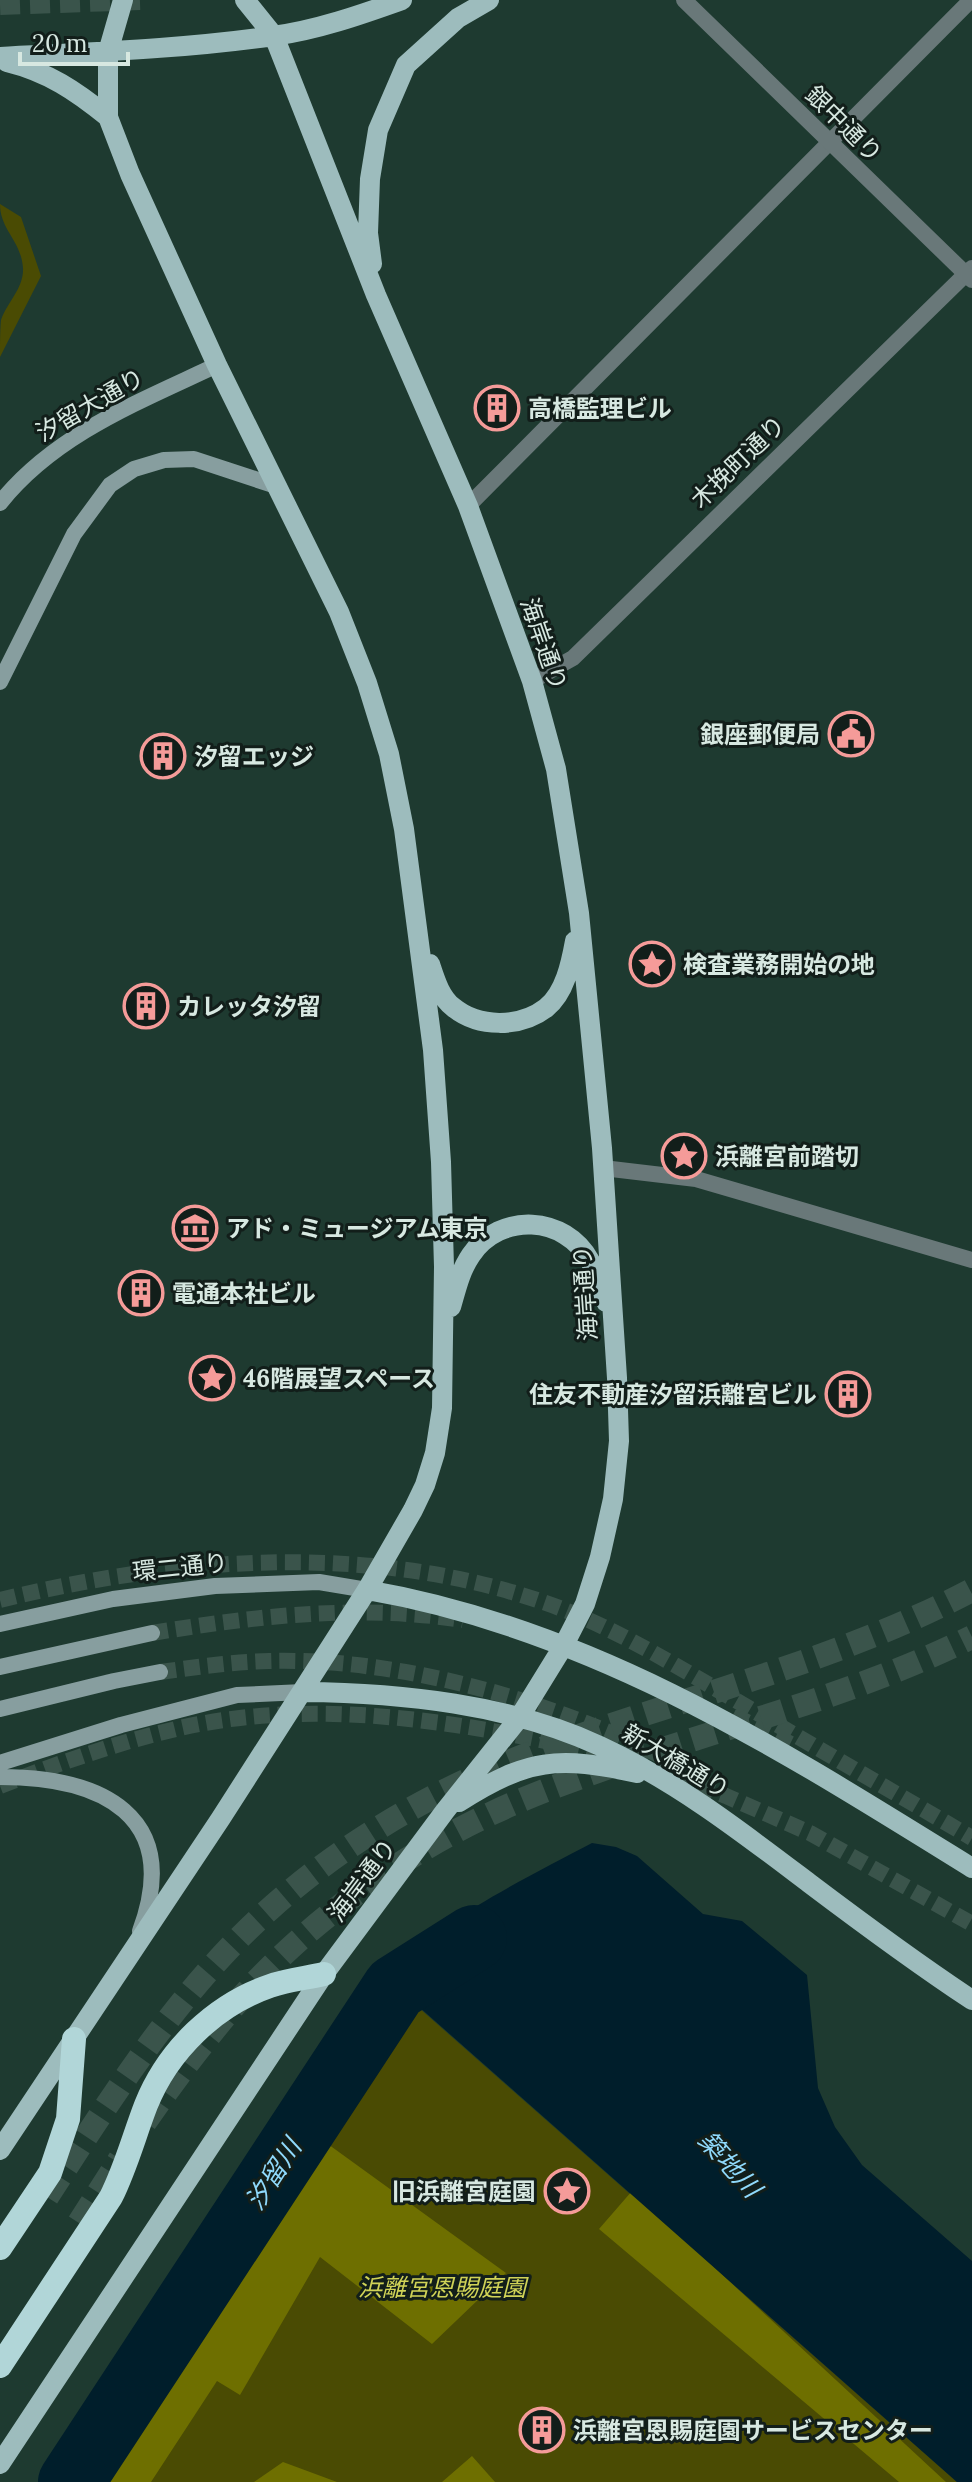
<svg xmlns="http://www.w3.org/2000/svg" width="972" height="2482" font-family="Lora,'Noto Sans JP',serif">
	<style>
		.green { fill: #4a4b03 }
		.forest { fill: #6e6f00 }
		.water { fill: #001e2b }
		.lines { fill: none; stroke-linecap: round; stroke-linejoin: round }
		.river { stroke: #001e2b; stroke-width: 66 }
		.secondary-tunnel { stroke: #3a544b; stroke-width: 16; stroke-dasharray: 16 8; stroke-linecap: butt }
		.primary-tunnel { stroke: #3a544b; stroke-width: 20; stroke-dasharray: 20 10; stroke-linecap: butt }
		.motorway-tunnel { stroke: #3a544b; stroke-width: 24; stroke-dasharray: 24 12; stroke-linecap: butt }
		.minor { stroke: #697879; stroke-width: 16 }
		.tertiary { stroke: #697879; stroke-width: 16 }
		.secondary { stroke: #879e9f; stroke-width: 16 }
		.primary { stroke: #9dbcbd; stroke-width: 20 }
		.motorway { stroke: #b1d6d8; stroke-width: 24 }
		.labels { text-anchor: middle; dominant-baseline: central; stroke-width: 6; stroke-linejoin: round; paint-order: stroke }
		.street-label { font-size: 24px; fill: #d7e8e1; stroke: #121e1a }
		.poi-label { font-size: 24px; font-weight: bold; fill: #d7e8e1; stroke: #121e1a; text-anchor: start }
		.park-label { font-size: 24px; font-style: italic; fill: #d0d357; stroke: #121e1a }
		.water-label { font-size: 26px; font-style: italic; fill: #8fd9fb; stroke: #121e1a }
	</style>
	<rect width="100%" height="100%" fill="#1e3a30"/>
	<path class="green" d="M 0,204 L 21,217 L 41,276 L 0,357 C 0,346 0,330 1,320 C 8,301 24,288 23,268 C 21,240 0,230 0,204 Z
		M 402,1993 L 957,2482 L 80,2482 Z"/>
	<path class="forest" d="M 314,2134 L 506,2273 L 432,2344 L 320,2257 L 240,2395 L 217,2381 L 151,2482 L 86,2482 Z
		M 632,2191 L 946,2482 L 899,2482 L 599,2229 Z
		M 472,2456 L 495,2482 L 442,2482 Z
		M 283,2462 L 337,2482 L 254,2482 Z"/>
	<path class="water" d="M 592,1843 L 616,1847 L 637,1856 L 703,1914 L 742,1921 L 807,1975 L 818,2088 L 835,2127 L 862,2165 L 972,2261 L 972,2482 L 957,2482 L 384,1976 C 438,1921 524,1879 592,1843 Z"/>
	<g class="lines">
		<path class="river" d="M 71,2482 L 395,1988 L 474,1938"/>
		<path class="secondary-tunnel" d="M 0,1600 C 177,1557 369,1542 543,1602 C 611,1625 674,1665 737,1701 C 815,1747 894,1792 972,1838
			M 152,1633 C 256,1616 359,1604 463,1620
			M 160,1672 C 197,1667 232,1662 269,1661 C 377,1658 497,1687 596,1727 C 630,1740 663,1757 696,1773
			M 733,1715 L 791,1744
			M 654,1768 L 726,1796 L 810,1833 L 972,1924
			M 0,1786 C 59,1763 119,1742 180,1728 C 318,1697 461,1722 597,1752"/>
		<path class="primary-tunnel" d="M 0,5 L 143,0"/>
		<path class="motorway-tunnel" d="M 145,2122 C 173,2082 202,2043 234,2006 C 309,1919 411,1847 517,1802 C 666,1739 826,1709 972,1637
			M 47,2197 C 113,2095 180,1988 272,1907 C 353,1835 451,1781 553,1745 C 693,1695 839,1660 972,1590
			M 79,2223 L 120,2159"/>
		<path class="minor" d="M 468,506 L 971,0
			M 532,681 L 573,658 L 972,268
			M 603,1168 L 696,1179 L 972,1260"/>
		<path class="tertiary" d="M 684,0 L 972,280"/>
		<path class="secondary" d="M 0,503 C 55,434 139,402 217,365
			M 0,682 L 74,534 L 110,485 L 134,469 L 164,460 L 194,459 L 279,487
			M 0,1624 L 113,1599 L 215,1586 L 319,1582 L 367,1590
			M 0,1667 L 152,1633
			M 0,1709 L 114,1681 L 160,1672
			M 0,1763 L 121,1725 L 237,1695 L 303,1692
			M 0,1777 C 101,1777 183,1815 140,1931"/>
		<path class="primary" d="M 0,57 C 91,52 183,49 273,36 C 317,30 360,15 402,0
			M 7,62 C 48,72 76,91 108,117
			M 372,264 L 368,233 L 370,179 L 378,130 L 406,65 L 458,18 L 489,0
			M 430,964 C 435,979 440,997 453,1007 C 478,1028 520,1028 546,1008 C 565,993 571,963 575,941
			M 451,1307 C 456,1290 460,1271 471,1255 C 500,1212 565,1215 590,1261 C 597,1273 601,1288 606,1302
			M 367,1590 C 593,1629 780,1749 972,1868
			M 303,1692 C 402,1693 509,1704 600,1746 C 676,1781 743,1833 809,1883 C 862,1923 916,1963 972,2000
			M 459,1802 C 528,1758 558,1756 637,1773
			M 0,2150 L 221,1818 L 367,1590 L 413,1510 L 425,1485 L 435,1453 L 442,1408 L 444,1267 L 441,1162 L 433,1050 L 404,829 L 389,754 L 367,683 L 339,612 L 217,365 L 130,174 L 108,117 L 108,52 L 123,0
			M 0,2464 L 324,1974 L 445,1811 L 519,1718 L 564,1645 L 585,1604 L 600,1557 L 613,1499 L 619,1441 L 617,1378 L 602,1148 L 579,913 L 556,769 L 532,681 L 468,506 L 376,295 L 274,36 L 245,0"/>
		<path class="motorway" d="M 0,2248 L 50,2173 L 68,2119 L 74,2039
			M 0,2366 L 111,2197 C 126,2167 134,2136 146,2105 C 168,2050 215,2005 270,1986 C 287,1980 307,1978 324,1974"/>
	</g>
	<defs>
		<g id="building-ring" transform="scale(2.3)"><circle r="9.5" fill="#121e1a" stroke="#f59b99" stroke-width="1.5"/><path d="M-4-6H4V6H1V3H-1V6H-4ZM-2.5-4.3h1.7v1.8h-1.7ZM.8-4.3h1.7v1.8H.8ZM-2.5-1h1.7V.8h-1.7ZM.8-1h1.7V.8H.8Z" fill="#f59b99"/></g>
		<g id="civic-ring" transform="scale(2.3)"><circle r="9.5" fill="#121e1a" stroke="#f59b99" stroke-width="1.5"/><path d="M-.6-6.5H3V-4.5H.6V-3L4-1V1h2V6H-6V1h2V-1L-.6-3ZM-1.2 2.5V6h2.4V2.5Z" fill="#f59b99"/></g>
		<g id="sight-ring" transform="scale(2.3)"><circle r="9.5" fill="#121e1a" stroke="#f59b99" stroke-width="1.5"/><path d="M0-6L1.8-2.2L6-1.7L2.9 1.2L3.7 5.4L0 3.3L-3.7 5.4L-2.9 1.2L-6-1.7L-1.8-2.2Z" fill="#f59b99"/></g>
		<g id="museum-ring" transform="scale(2.3)"><circle r="9.5" fill="#121e1a" stroke="#f59b99" stroke-width="1.5"/><path d="M0-6L6-3V-2H-6V-3ZM-5-1h2V3h-2ZM-1-1h2V3h-2ZM3-1h2V3H3ZM-6 4H6V6H-6Z" fill="#f59b99"/></g>
	</defs>
	<g fill-rule="evenodd">
		<use href="#building-ring" x="497" y="408"/>
		<use href="#civic-ring" x="851" y="734"/>
		<use href="#building-ring" x="163" y="756"/>
		<use href="#sight-ring" x="652" y="964"/>
		<use href="#building-ring" x="146" y="1006"/>
		<use href="#sight-ring" x="684" y="1156"/>
		<use href="#museum-ring" x="195" y="1228"/>
		<use href="#building-ring" x="141" y="1293"/>
		<use href="#sight-ring" x="212" y="1378"/>
		<use href="#building-ring" x="848" y="1394"/>
		<use href="#sight-ring" x="567" y="2191"/>
		<use href="#building-ring" x="542" y="2430"/>
	</g>
	<g class="labels">
		<g class="street-label">
			<text transform="translate(844 124) rotate(45)">銀中通り</text>
			<text transform="translate(90 405) rotate(-30)">汐留大通り</text>
			<text transform="translate(738 462) rotate(-44)">木挽町通り</text>
			<text transform="translate(544 644) rotate(71)">海岸通り</text>
			<text transform="translate(585 1293) rotate(-94)">海岸通り</text>
			<text transform="translate(180 1567) rotate(-6)">環二通り</text>
			<text transform="translate(676 1761) rotate(31)">新大橋通り</text>
			<text transform="translate(362 1880) rotate(-53)">海岸通り</text>
		</g>
		<g class="poi-label">
			<text x="528" y="408">高橋監理ビル</text>
			<text x="820" y="734" text-anchor="end">銀座郵便局</text>
			<text x="194" y="756">汐留エッジ</text>
			<text x="683" y="964">検査業務開始の地</text>
			<text x="177" y="1006">カレッタ汐留</text>
			<text x="715" y="1156">浜離宮前踏切</text>
			<text x="226" y="1228">アド・ミュージアム東京</text>
			<text x="172" y="1293">電通本社ビル</text>
			<text x="243" y="1378">46階展望スペース</text>
			<text x="817" y="1394" text-anchor="end">住友不動産汐留浜離宮ビル</text>
			<text x="536" y="2191" text-anchor="end">旧浜離宮庭園</text>
			<text x="573" y="2430">浜離宮恩賜庭園サービスセンター</text>
		</g>
		<g class="park-label">
			<text x="442" y="2287">浜離宮恩賜庭園</text>
		</g>
		<g class="water-label">
			<text transform="translate(730 2164) rotate(48)">築地川</text>
			<text transform="translate(273 2174) rotate(-57)">汐留川</text>
		</g>
	</g>
	<path d="M20 52v12h108v-12" fill="none" stroke="#d7e8e1" stroke-width="4"/>
	<text x="32" y="52" font-size="24" fill="#d7e8e1" stroke="#121e1a" stroke-width="6" paint-order="stroke">20 m</text>
</svg>
